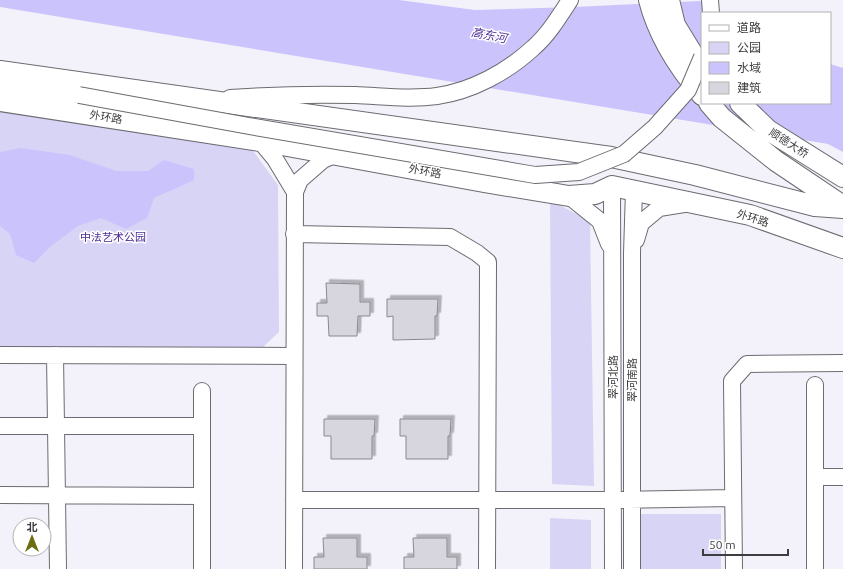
<svg xmlns="http://www.w3.org/2000/svg" width="843" height="569" font-family="Ubuntu,'Noto Sans SC',sans-serif">
	<style>
		.green { fill: #d8d4f6 }
		.water { fill: #cbc4fc }
		.building { fill: #d7d6de; stroke: #89888f; filter: url(#shadow) }
		.lines { fill: none; stroke-linecap: round; stroke-linejoin: round }
		.minor-casing { stroke: #6c6b71; stroke-width: 18 }
		.major-casing { stroke: #6c6b71; stroke-width: 22 }
		.minor { stroke: #fff; stroke-width: 16 }
		.major { stroke: #fff; stroke-width: 20 }
		.minor-bridge-casing { stroke: #6c6b71; stroke-width: 18; stroke-linecap: butt }
		.minor-bridge { stroke: #fff; stroke-width: 16 }
		.labels { text-anchor: middle; dominant-baseline: central; stroke-width: 3; stroke-linejoin: round; paint-order: stroke }
		.street-label { font-size: 11px; fill: #3d3c3f; stroke: #fff }
		.park-label { font-size: 11px; fill: #4a2c93; stroke: #fff }
		.water-label { font-size: 12px; font-style: italic; fill: #4c2f95; stroke: #fff }
	</style>
	<defs>
		<filter id="shadow"><feDropShadow dx="3.5" dy="-3.5" stdDeviation="0" flood-color="#0004"/></filter>
	</defs>
	<rect width="100%" height="100%" fill="#f3f2fa"/>
	<path class="green" d="M 0,109 L 249,145 L 278,185 L 279,332 L 263,347 L 0,347 Z
		M 550,200 L 590,221 L 594,486 L 552,484 Z
		M 641,514 L 721,514 L 721,569 L 641,569 Z
		M 550,518 L 591,520 L 591,569 L 550,569 Z"/>
	<path class="water" d="M 0,0 L 399,0 L 475,10 L 574,7 L 699,1 L 717,6 L 719,13 L 702,13 L 702,103 L 830,103 L 830,64 L 843,68 L 843,152 L 828,144 L 0,7 Z
		M 20,148 L 70,155 L 116,171 L 148,171 L 164,160 L 194,169 L 194,180 L 154,198 L 147,218 L 126,229 L 101,218 L 78,226 L 51,246 L 34,263 L 16,255 L 10,234 L 0,226 L 0,152 Z"/>
	<path class="building" d="M 326,283 L 360,284 L 360,302 L 370,302 L 370,316 L 358,316 L 357,336 L 329,336 L 328,316 L 317,316 L 317,303 L 327,303 Z
		M 387,299 L 438,299 L 437,316 L 435,316 L 435,339 L 393,340 L 393,316 L 387,317 Z
		M 324,419 L 375,419 L 374,436 L 372,436 L 372,459 L 331,459 L 331,436 L 324,436 Z
		M 400,419 L 451,419 L 450,436 L 448,436 L 448,459 L 406,459 L 406,436 L 400,436 Z
		M 323,538 L 357,538 L 357,557 L 367,557 L 367,569 L 314,569 L 314,557 L 324,557 Z
		M 413,538 L 447,538 L 447,557 L 457,557 L 457,569 L 404,569 L 404,557 L 414,557 Z"/>
	<g class="lines">
		<g class="minor-casing">
			<path id="minor" d="M 710,0 L 711,13
				M 0,87 L 79,95
				M 230,98 C 272,95 313,94 355,95 C 382,96 409,100 437,96 C 472,91 507,72 533,48 C 548,35 559,17 570,0
				M 260,141 L 275,159 L 295,192 L 294,569
				M 612,186 L 613,569
				M 295,192 L 300,180 L 323,160 L 334,155
				M 569,196 L 600,221 L 609,244
				M 294,234 L 450,237 L 477,253 L 488,262 L 487,569
				M 636,240 L 641,223 L 659,208 L 684,204
				M 0,355 L 294,356
				M 55,355 L 58,569
				M 815,385 L 815,569
				M 202,391 L 202,569
				M 0,426 L 202,426
				M 815,477 L 843,477
				M 0,495 L 202,496
				M 294,500 L 613,500 L 733,498
				M 632,569 L 632,253 L 634,190
				M 734,569 L 732,381 L 747,364 L 843,363"/>
		</g>
		<g class="major-casing">
			<path id="major" d="M 649,0 C 658,35 679,68 702,95
				M 669,0 L 675,25 L 697,61 L 702,67
				M 0,71 L 611,157 L 695,175 L 815,206 L 843,208
				M 0,101 L 260,141 L 484,182 L 569,196 L 595,194 L 612,186 L 750,215 L 843,248
				M 709,103 L 722,118 L 776,161 L 843,206
				M 740,103 L 768,130 L 843,177"/>
		</g>
		<use href="#minor" class="minor"/>
		<use href="#major" class="major"/>
		<g class="minor-bridge-casing">
			<path id="minor-bridge" d="M 79,95 L 249,126 L 535,175 L 579,172 L 624,154 L 655,127 L 688,90 L 702,57"/>
		</g>
		<use href="#minor-bridge" class="minor-bridge"/>
	</g>
	<g class="labels">
		<g class="street-label">
			<text transform="translate(106 117) rotate(9)">外环路</text>
			<text transform="translate(789 143) rotate(33)">顺德大桥</text>
			<text transform="translate(425 171) rotate(10)">外环路</text>
			<text transform="translate(753 218) rotate(17)">外环路</text>
			<text transform="translate(613 377) rotate(-90)">翠河北路</text>
			<text transform="translate(632 380) rotate(-90)">翠河南路</text>
		</g>
		<g class="park-label">
			<text x="113" y="237">中法艺术公园</text>
		</g>
		<g class="water-label">
			<text transform="translate(489 35) rotate(11)">高东河</text>
		</g>
	</g>
	<rect x="701" y="12" width="130" height="92" fill="#ffffff" stroke="#b1b1b2"/>
	<rect x="709" y="25" width="20" height="6" fill="#ffffff" stroke="#b1b1b2"/>
	<text x="737" y="32" font-size="12" fill="#3d3c3f">道路</text>
	<rect x="709" y="42" width="20" height="12" fill="#d8d4f6" stroke="#b1b1b2"/>
	<text x="737" y="52" font-size="12" fill="#3d3c3f">公园</text>
	<rect x="709" y="62" width="20" height="12" fill="#cbc4fc" stroke="#b1b1b2"/>
	<text x="737" y="72" font-size="12" fill="#3d3c3f">水域</text>
	<rect x="709" y="82" width="20" height="12" fill="#d7d6de" stroke="#b1b1b2"/>
	<text x="737" y="92" font-size="12" fill="#3d3c3f">建筑</text>
	<g transform="translate(32 537)"><circle r="19" fill="#ffffff" stroke="#b1b1b2"/>
	<path d="M0-3L7 15L0 10L-7 15Z" fill="#6d6e11"/>
	<text y="-6" font-size="11" font-weight="bold" text-anchor="middle" fill="#3d3c3f">北</text>
	</g>
	<path d="M703 549v6h85v-6" fill="none" stroke="#3d3c3f" stroke-width="2"/>
	<text x="709" y="549" font-size="12" fill="#3d3c3f" stroke="#ffffff" stroke-width="3" paint-order="stroke">50 m</text>
</svg>
